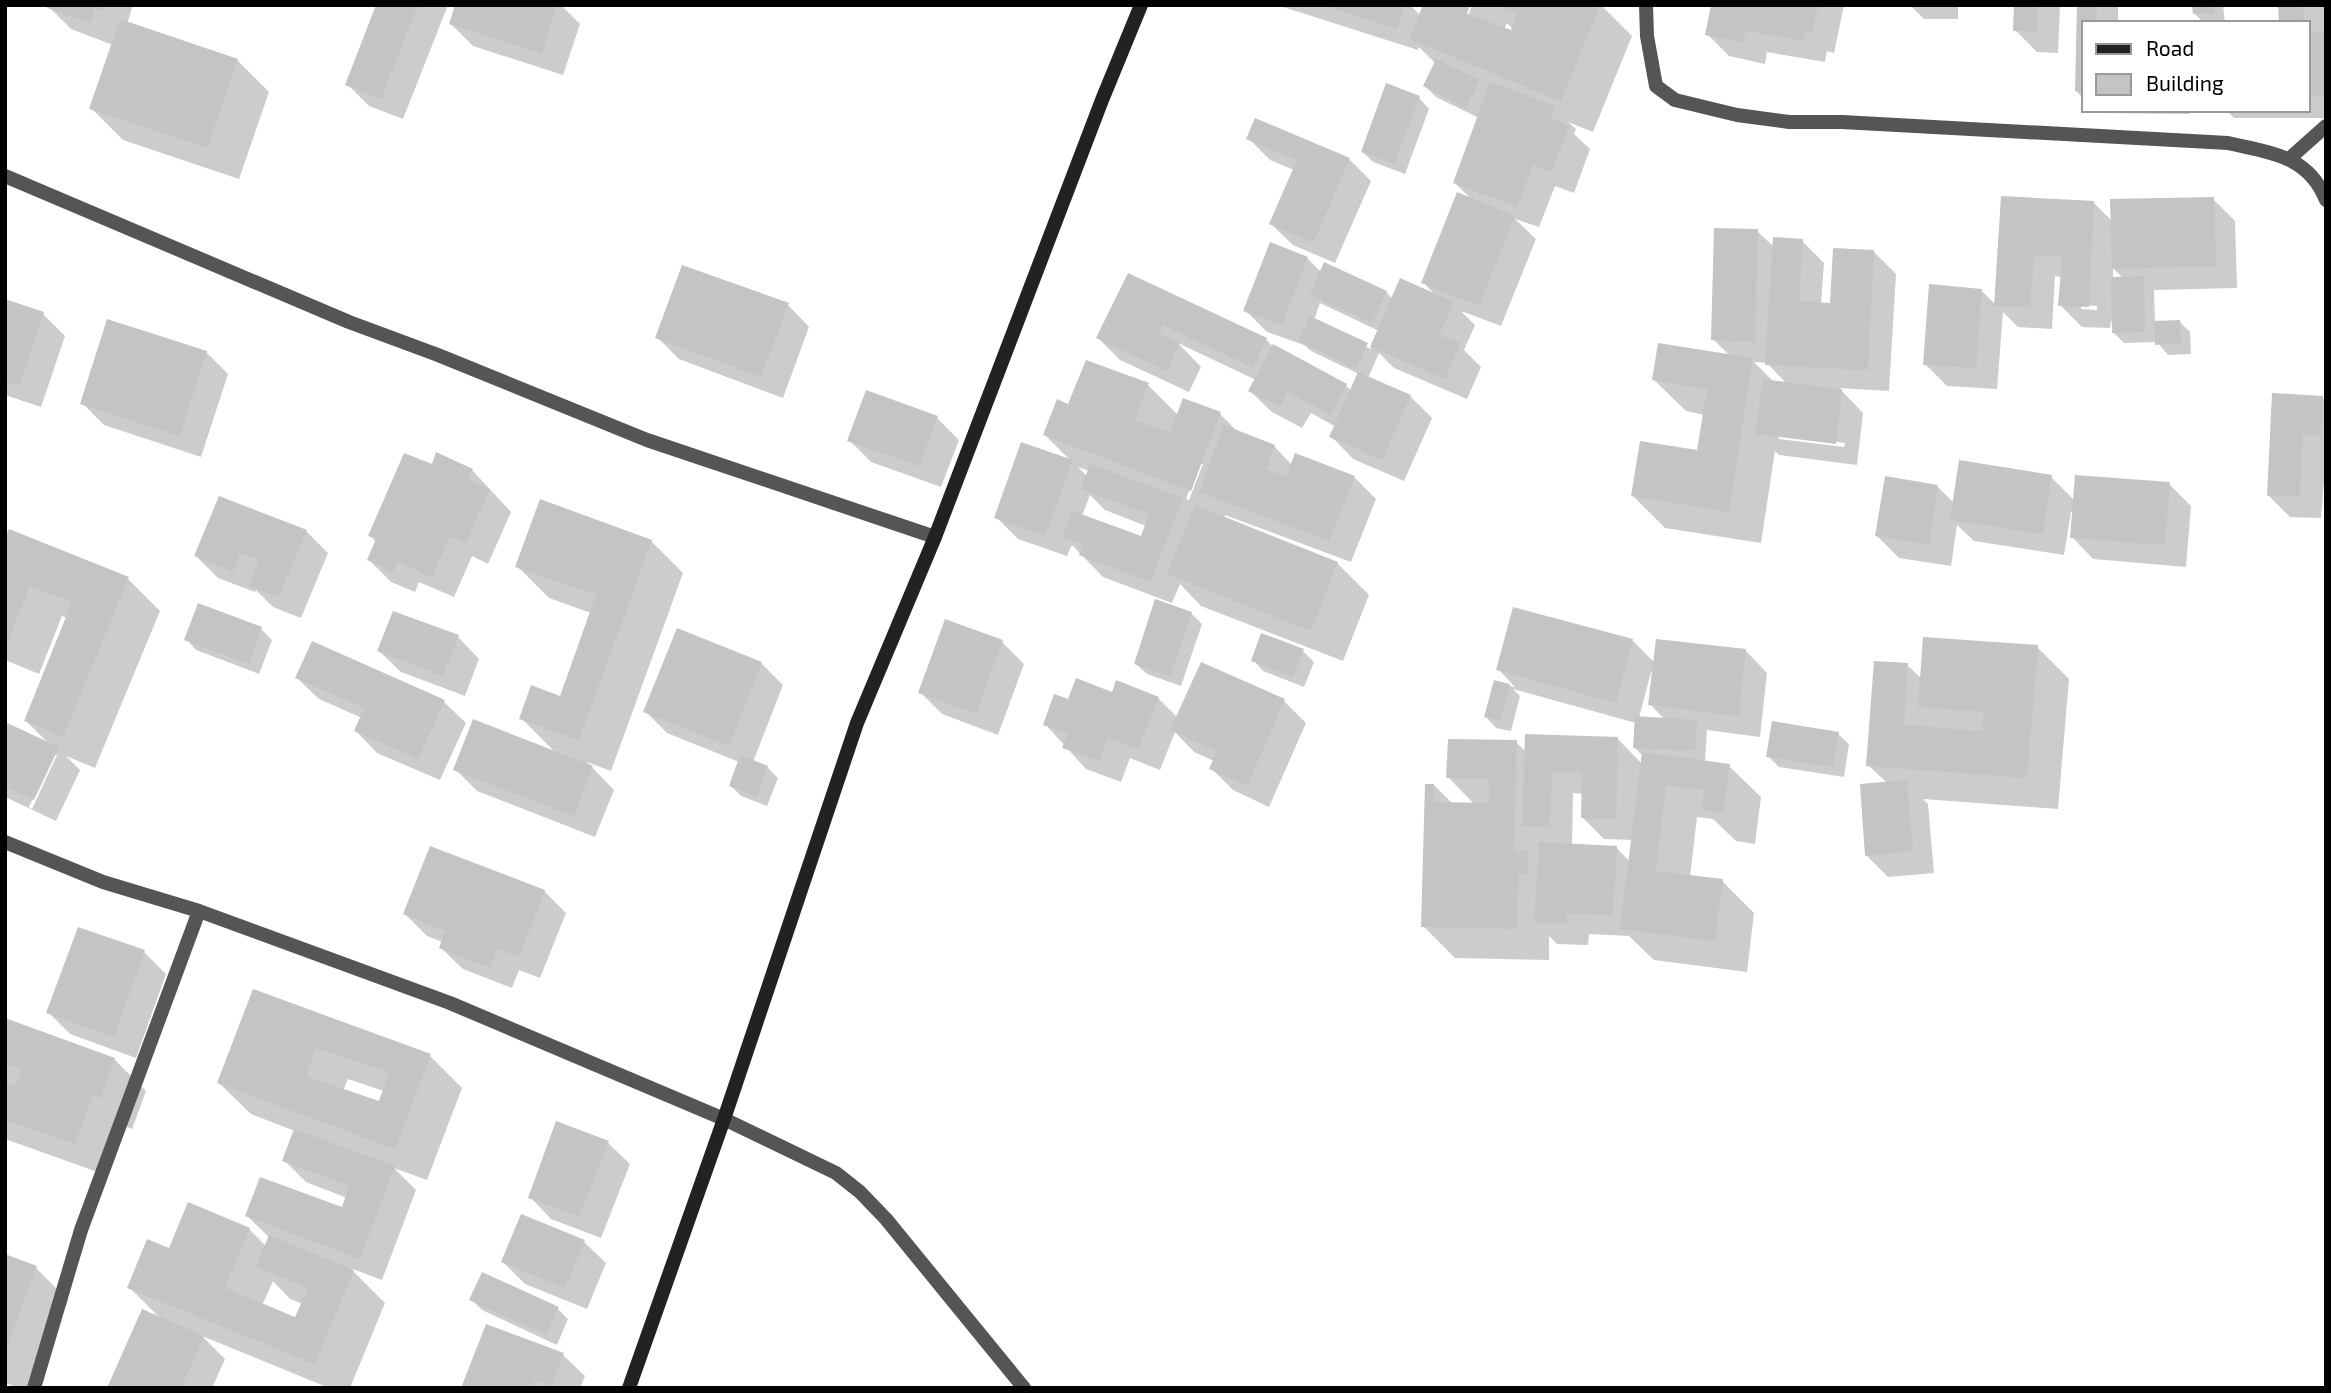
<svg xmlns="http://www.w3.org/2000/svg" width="2331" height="1393" font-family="'Exo 2',sans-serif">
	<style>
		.shadow { fill: #0003; fill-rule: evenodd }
		.building { fill: #c4c4c4; fill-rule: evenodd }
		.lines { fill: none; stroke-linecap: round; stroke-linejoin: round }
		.lane { stroke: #555; stroke-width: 14 }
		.street { stroke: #555; stroke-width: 14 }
		.secondary { stroke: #222; stroke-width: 14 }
	</style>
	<rect width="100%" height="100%" fill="#fff"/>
	<path class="shadow" d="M 50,5 L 133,5 L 127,24 L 237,60 L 269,92 L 239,179 L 123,140 L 91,108 L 113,45 L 71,29 L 49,7 Z
		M 378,5 L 448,5 L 403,119 L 369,106 L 347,84 Z
		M 457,5 L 561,5 L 580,24 L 563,75 L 473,46 L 451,24 Z
		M 1277,5 L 1410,5 L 1421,16 L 1466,23 L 1472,5 L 1601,5 L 1632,36 L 1593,132 L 1568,122 L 1576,129 L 1574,134 L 1590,149 L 1574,193 L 1555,186 L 1539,227 L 1515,219 L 1536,239 L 1501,326 L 1461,311 L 1475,325 L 1464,350 L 1481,367 L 1467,399 L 1394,368 L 1379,353 L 1368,378 L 1410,396 L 1432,418 L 1404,481 L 1353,459 L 1332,437 L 1336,427 L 1311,413 L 1302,428 L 1272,412 L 1250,391 L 1256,380 L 1178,343 L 1201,367 L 1189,392 L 1120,360 L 1098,338 L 1128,275 L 1266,339 L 1273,347 L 1346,386 L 1352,391 L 1359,374 L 1311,351 L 1304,345 L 1267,332 L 1245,310 L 1307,258 L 1322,273 L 1386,292 L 1393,299 L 1435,295 L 1423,282 L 1472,200 L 1455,183 L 1479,118 L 1436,97 L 1425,86 L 1436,64 L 1419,47 L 1418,50 ZM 1507,23 L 1513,29 L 1512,32 L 1504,30 ZM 1320,303 L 1379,331 L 1371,349 L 1314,320 Z
		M 1713,5 L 1844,5 L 1834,53 L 1827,51 L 1825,62 L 1767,52 L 1765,64 L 1729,56 L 1707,34 Z
		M 1910,5 L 1958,5 L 1958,19 L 1924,19 Z
		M 2016,5 L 2060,5 L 2058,53 L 2037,52 L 2015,30 Z
		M 2079,5 L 2118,5 L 2118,23 L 2084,23 L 2084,99 L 2076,91 Z
		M 2194,5 L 2223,5 L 2225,23 L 2204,23 L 2195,14 Z
		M 2280,5 L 2324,5 L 2326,118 L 2234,118 L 2226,110 L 2308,110 L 2308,23 L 2281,23 Z
		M 1419,98 L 1429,109 L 1405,174 L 1373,162 L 1363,152 Z
		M 2096,110 L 2189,110 L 2189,114 L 2098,113 Z
		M 1248,138 L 1349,159 L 1371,181 L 1335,263 L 1293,245 L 1271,224 L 1294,170 L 1270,160 Z
		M 2002,198 L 2094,203 L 2112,221 L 2213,199 L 2235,221 L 2237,288 L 2154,290 L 2155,323 L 2179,321 L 2190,332 L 2191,354 L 2168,355 L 2157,342 L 2124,343 L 2113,332 L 2113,321 L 2111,321 L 2110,328 L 2082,327 L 2060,305 L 2062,277 L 2055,276 L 2052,329 L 2018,327 L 2003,312 L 1997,389 L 1947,386 L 1925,364 L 1981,290 L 1996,305 ZM 2113,268 L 2124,279 L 2113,279 ZM 2081,305 L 2097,306 L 2097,310 L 2081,309 Z
		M 1757,231 L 1774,247 L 1802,241 L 1824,263 L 1821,304 L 1832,305 L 1874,252 L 1896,274 L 1889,391 L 1839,388 L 1863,413 L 1857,465 L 1779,455 L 1775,451 L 1761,543 L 1665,528 L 1633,496 L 1699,452 L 1705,415 L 1686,411 L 1654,380 L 1730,356 L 1713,339 ZM 1754,362 L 1767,363 L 1787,384 L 1774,382 ZM 1779,435 L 1845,443 L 1844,447 L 1779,439 Z
		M 5,301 L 43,314 L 65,336 L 41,407 L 5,395 Z
		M 788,305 L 809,327 L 783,398 L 679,359 L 657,337 Z
		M 206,352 L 228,374 L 201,457 L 104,425 L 82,403 Z
		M 1148,385 L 1179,416 L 1220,414 L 1239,433 L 1274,446 L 1292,465 L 1354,477 L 1376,499 L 1351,562 L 1225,515 L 1224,519 L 1337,563 L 1369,595 L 1343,661 L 1201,606 L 1180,584 L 1172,603 L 1103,577 L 1072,545 L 1067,556 L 1018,539 L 996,517 L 1071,461 L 1045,435 L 1069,406 ZM 1199,464 L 1203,464 L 1189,500 L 1186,499 ZM 1078,467 L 1089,471 L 1087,476 ZM 1090,495 L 1105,510 L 1146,526 L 1142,539 L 1082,516 Z
		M 2322,397 L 2326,401 L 2326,456 L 2321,518 L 2290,517 L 2268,495 Z
		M 937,418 L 959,440 L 941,487 L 871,462 L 849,440 Z
		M 432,467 L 472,470 L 511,512 L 488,564 L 472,556 L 454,597 L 419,582 L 415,592 L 391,582 L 369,560 L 376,542 L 370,535 Z
		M 2051,477 L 2074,500 L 2169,484 L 2191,506 L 2186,567 L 2093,559 L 2072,537 L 2073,512 L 2071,512 L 2064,555 L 1974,541 L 1957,525 L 1951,566 L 1899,558 L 1877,536 L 1938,487 L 1954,503 Z
		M 306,531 L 328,553 L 301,618 L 273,607 L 256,590 L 255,592 L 218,578 L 196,556 Z
		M 651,541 L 683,573 L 611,771 L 587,762 L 614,790 L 595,837 L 477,791 L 455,769 L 557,754 L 521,718 L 561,698 L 591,613 L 549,598 L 517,566 Z
		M 5,543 L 128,579 L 160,611 L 95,768 L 66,756 L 80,770 L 56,821 L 5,797 L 5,724 L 48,743 L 26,721 L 67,618 L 62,616 L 39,674 L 5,660 ZM 53,755 L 57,755 L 32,809 L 29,807 Z
		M 199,605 L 261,629 L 272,640 L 259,674 L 196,650 L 186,639 Z
		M 1191,613 L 1202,624 L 1181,686 L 1147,674 L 1136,664 Z
		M 458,637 L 479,659 L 465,696 L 401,672 L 379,651 Z
		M 1632,640 L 1655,663 L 1746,651 L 1767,673 L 1760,737 L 1707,730 L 1705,763 L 1729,766 L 1761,797 L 1755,844 L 1736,841 L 1713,819 L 1697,817 L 1690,877 L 1722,881 L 1754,913 L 1747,972 L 1654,960 L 1629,936 L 1589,934 L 1588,945 L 1557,944 L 1549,936 L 1549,960 L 1455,958 L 1423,926 L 1434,785 L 1453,804 L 1475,805 L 1448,777 L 1516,742 L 1526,752 L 1618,739 L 1642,764 L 1643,756 L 1635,748 L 1636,723 L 1513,689 L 1520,696 L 1511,731 L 1496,728 L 1486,717 L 1495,683 L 1515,687 L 1498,669 ZM 1651,672 L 1654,672 L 1650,704 L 1665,720 L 1639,718 ZM 1573,793 L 1583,794 L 1582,817 L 1604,839 L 1633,840 L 1630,862 L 1616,847 L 1572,845 Z
		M 1002,642 L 1024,664 L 998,735 L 942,714 L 920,692 Z
		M 2037,647 L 2069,679 L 2058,809 L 1923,799 L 1928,804 L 1934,873 L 1888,877 L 1866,855 L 1887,783 L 1868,765 L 1907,665 L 1922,679 Z
		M 1303,651 L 1314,662 L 1304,687 L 1263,671 L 1253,660 Z
		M 761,663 L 783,685 L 753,762 L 767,767 L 778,778 L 767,806 L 741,796 L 731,786 L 739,762 L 667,733 L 645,711 Z
		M 297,678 L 444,702 L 466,723 L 440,780 L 377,753 L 356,731 L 362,718 L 319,699 Z
		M 1113,694 L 1158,698 L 1178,718 L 1284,701 L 1306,723 L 1269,807 L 1233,790 L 1211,768 L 1214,761 L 1194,752 L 1175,732 L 1160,770 L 1130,758 L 1121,782 L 1086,769 L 1045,724 L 1069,702 Z
		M 1838,734 L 1849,744 L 1844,777 L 1779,767 L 1768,756 Z
		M 544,891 L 566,913 L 540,978 L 519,970 L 512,988 L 463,969 L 441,948 L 443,942 L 427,936 L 405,914 Z
		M 144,952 L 166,974 L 136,1058 L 70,1034 L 48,1012 Z
		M 254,991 L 430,1056 L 462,1088 L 427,1180 L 394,1168 L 416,1190 L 382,1280 L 350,1268 L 385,1303 L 350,1388 L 329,1388 L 202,1336 L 225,1359 L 212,1388 L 109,1388 L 161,1319 L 129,1287 L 170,1251 L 249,1229 L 266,1246 L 270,1238 L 247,1216 L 343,1210 L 347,1198 L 306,1182 L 284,1160 L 295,1131 L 251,1114 L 219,1083 ZM 348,1079 L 384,1091 L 380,1103 L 343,1091 ZM 273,1281 L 290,1299 L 303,1304 L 296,1319 L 262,1306 Z
		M 5,1020 L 114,1059 L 146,1091 L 132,1129 L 124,1126 L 106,1175 L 5,1139 Z
		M 608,1143 L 630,1164 L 601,1238 L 551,1219 L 530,1197 Z
		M 584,1242 L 606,1263 L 587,1309 L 525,1284 L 503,1262 Z
		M 5,1256 L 36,1268 L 68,1300 L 34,1388 L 19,1388 L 5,1383 Z
		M 471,1299 L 558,1309 L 568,1319 L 557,1345 L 482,1310 Z
		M 563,1355 L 585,1376 L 580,1388 L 463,1388 Z"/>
	<path class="building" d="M 48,5 L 104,5 L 102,11 L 95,9 L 90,23 L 47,8 Z
		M 376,5 L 418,5 L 381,99 L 345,85 Z
		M 455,5 L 557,5 L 542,54 L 449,24 Z
		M 1322,5 L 1405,5 L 1397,29 Z
		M 1423,5 L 1470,5 L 1467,14 L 1511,30 L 1517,13 L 1498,5 L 1600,5 L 1561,101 L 1409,39 Z
		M 1711,5 L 1818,5 L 1813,32 L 1805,30 L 1803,41 L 1746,31 L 1743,43 L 1705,35 Z
		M 2014,5 L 2038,5 L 2037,32 L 2013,31 Z
		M 2077,5 L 2097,5 L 2096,23 L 2084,23 L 2084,92 L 2075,91 Z
		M 2192,5 L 2214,5 L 2215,13 L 2193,14 Z
		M 2278,5 L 2303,5 L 2304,23 L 2279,23 Z
		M 120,19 L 238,59 L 207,148 L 89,109 Z
		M 2325,32 L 2326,96 L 2308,96 L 2308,33 Z
		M 1436,59 L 1480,80 L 1466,108 L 1423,86 Z
		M 1490,82 L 1555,106 L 1550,118 L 1569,126 L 1552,172 L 1533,165 L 1517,207 L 1453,183 Z
		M 1386,83 L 1420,96 L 1394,164 L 1361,152 Z
		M 1255,118 L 1350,158 L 1313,243 L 1269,224 L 1297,160 L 1246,139 Z
		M 1457,192 L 1515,216 L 1479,306 L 1421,283 Z
		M 2001,196 L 2094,201 L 2089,307 L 2058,306 L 2062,257 L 2034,255 L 2030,307 L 1994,306 Z
		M 2214,197 L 2216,266 L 2112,269 L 2110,199 Z
		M 1714,228 L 1758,229 L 1755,342 L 1711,340 Z
		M 1773,237 L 1803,239 L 1799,301 L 1830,303 L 1833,248 L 1874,250 L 1868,370 L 1765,365 Z
		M 1270,242 L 1308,257 L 1282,325 L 1243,311 Z
		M 1324,262 L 1387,291 L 1372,323 L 1310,295 Z
		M 682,265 L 789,303 L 761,377 L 655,338 Z
		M 1128,273 L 1267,338 L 1253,368 L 1162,325 L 1159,333 L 1180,343 L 1167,371 L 1096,338 Z
		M 2144,276 L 2145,332 L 2112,333 L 2111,277 Z
		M 1400,278 L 1454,302 L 1439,335 L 1460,343 L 1445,379 L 1370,347 Z
		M 1929,284 L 1982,289 L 1976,368 L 1923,365 Z
		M 5,299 L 44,312 L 20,386 L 5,381 Z
		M 1310,316 L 1368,343 L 1356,369 L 1298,341 Z
		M 107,319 L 207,351 L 180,436 L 80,404 Z
		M 2180,320 L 2181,343 L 2155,345 L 2154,321 Z
		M 1658,343 L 1753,358 L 1729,512 L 1631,496 L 1640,441 L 1697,450 L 1707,389 L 1652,380 Z
		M 1273,344 L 1347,384 L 1331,415 L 1288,392 L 1280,407 L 1248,391 Z
		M 1086,360 L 1149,383 L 1134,420 L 1170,433 L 1183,398 L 1221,412 L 1191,491 L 1043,435 L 1057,399 L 1068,404 Z
		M 1358,372 L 1411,395 L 1382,460 L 1329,437 Z
		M 1763,379 L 1842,389 L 1836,444 L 1755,434 Z
		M 866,390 L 938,416 L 919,466 L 847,441 Z
		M 2272,393 L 2323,396 L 2321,436 L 2303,435 L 2300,497 L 2267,496 Z
		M 1224,425 L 1275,445 L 1266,469 L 1286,477 L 1295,453 L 1355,476 L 1329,541 L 1199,492 Z
		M 1021,442 L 1073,460 L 1045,536 L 994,518 Z
		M 436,452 L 473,469 L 468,479 L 490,489 L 466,543 L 450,536 L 432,577 L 397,562 L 393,572 L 367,560 L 376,539 L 368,536 L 404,453 L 432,464 Z
		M 1959,460 L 2052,475 L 2043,534 L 1950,520 Z
		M 1090,464 L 1183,498 L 1150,582 L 1079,555 L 1083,545 L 1062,537 L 1073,511 L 1141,536 L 1149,514 L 1081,489 Z
		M 2075,475 L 2170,482 L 2165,545 L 2070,538 Z
		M 1885,476 L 1938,485 L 1929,545 L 1875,536 Z
		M 219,496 L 307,530 L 279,597 L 249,586 L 259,560 L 240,553 L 233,572 L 194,556 Z
		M 540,499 L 652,540 L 579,740 L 519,719 L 531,685 L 560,696 L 596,595 L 515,567 Z
		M 1195,505 L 1338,562 L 1311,631 L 1167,574 Z
		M 9,529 L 129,577 L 63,737 L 24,721 L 72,602 L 30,586 L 7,643 L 5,642 L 5,538 Z
		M 1155,599 L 1192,612 L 1170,676 L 1134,664 Z
		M 198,603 L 262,627 L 249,664 L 184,640 Z
		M 1513,607 L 1633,639 L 1616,703 L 1496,670 Z
		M 393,611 L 459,635 L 443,676 L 377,651 Z
		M 945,619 L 1003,640 L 976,714 L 918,693 Z
		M 677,628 L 762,662 L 729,746 L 643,712 Z
		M 1261,633 L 1304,649 L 1293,677 L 1251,661 Z
		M 1923,637 L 2038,645 L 2027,778 L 1866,766 L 1874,661 L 1908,663 L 1904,725 L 1982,731 L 1984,712 L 1918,707 Z
		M 1656,639 L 1746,649 L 1739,716 L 1648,705 Z
		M 312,641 L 445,700 L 418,759 L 354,731 L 364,708 L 295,678 Z
		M 1201,662 L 1285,699 L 1247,786 L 1209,769 L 1217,751 L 1170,730 Z
		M 1076,678 L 1112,692 L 1116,680 L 1159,697 L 1138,749 L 1108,738 L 1099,761 L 1062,748 L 1068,734 L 1043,725 L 1054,694 L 1068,699 Z
		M 1494,680 L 1510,684 L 1500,721 L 1484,717 Z
		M 1635,716 L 1697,720 L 1695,751 L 1633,748 Z
		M 473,719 L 593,766 L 574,816 L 453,770 Z
		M 1772,721 L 1839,732 L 1833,767 L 1766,757 Z
		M 5,722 L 59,747 L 34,800 L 5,787 Z
		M 1525,734 L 1618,737 L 1616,819 L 1581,818 L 1582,773 L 1552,772 L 1550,827 L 1522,826 Z
		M 1448,739 L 1517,740 L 1514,851 L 1528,851 L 1528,874 L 1519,874 L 1517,929 L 1421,927 L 1425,784 L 1434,784 L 1434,802 L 1489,803 L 1489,779 L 1446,778 Z
		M 1642,752 L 1730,764 L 1723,813 L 1702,810 L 1704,790 L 1666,786 L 1656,871 L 1723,879 L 1715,941 L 1620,929 Z
		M 740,755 L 768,766 L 757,797 L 729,786 Z
		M 1907,780 L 1913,851 L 1865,856 L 1860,784 Z
		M 1539,842 L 1617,846 L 1613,915 L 1567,913 L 1567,924 L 1534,923 Z
		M 430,846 L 545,890 L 519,957 L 497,949 L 490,968 L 439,948 L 445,931 L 403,914 Z
		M 78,927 L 145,950 L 114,1037 L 46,1013 Z
		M 253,989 L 431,1054 L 395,1149 L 217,1083 ZM 316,1048 L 389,1072 L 379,1101 L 306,1076 Z
		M 5,1018 L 115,1058 L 100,1099 L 93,1095 L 75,1144 L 5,1120 L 5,1083 L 15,1086 L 22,1069 L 5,1063 Z
		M 556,1121 L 609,1141 L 579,1217 L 528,1198 Z
		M 294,1129 L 395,1166 L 360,1259 L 245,1216 L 260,1177 L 342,1207 L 349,1186 L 282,1161 Z
		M 188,1202 L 250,1228 L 225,1288 L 295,1317 L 308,1288 L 256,1267 L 269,1235 L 354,1270 L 315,1364 L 127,1288 L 147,1239 L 169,1248 Z
		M 521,1214 L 585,1240 L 565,1288 L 501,1262 Z
		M 5,1254 L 37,1266 L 6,1349 L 5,1349 Z
		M 482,1272 L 559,1307 L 546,1335 L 469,1300 Z
		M 142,1309 L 204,1336 L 181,1388 L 107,1388 Z
		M 486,1324 L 564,1353 L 551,1386 L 535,1380 L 532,1388 L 461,1388 Z"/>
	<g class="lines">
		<path class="lane" d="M 724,1119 L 836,1173 L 860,1192 L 886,1219 L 1024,1388"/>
		<path class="street" d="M 1646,5 L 1647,36 L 1656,86 L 1675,100 L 1737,115 L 1789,122 L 1842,122 L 2228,143 C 2270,153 2308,155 2326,200
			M 2290,158 L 2326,126
			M 5,176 L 349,322 L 438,355 L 647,440 L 935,537
			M 5,842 L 103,882 L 199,911 L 450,1003 L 724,1119
			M 34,1388 L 81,1230 L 199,911"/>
		<path class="secondary" d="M 629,1388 L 724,1119 L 857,723 L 935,537 L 1102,100 L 1141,5"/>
	</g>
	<rect width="2331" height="1393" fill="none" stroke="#000000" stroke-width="14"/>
	<rect x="2082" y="21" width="228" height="91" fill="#ffffff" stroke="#999999" stroke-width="2"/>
	<rect x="2096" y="44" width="35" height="10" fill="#222222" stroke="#999999" stroke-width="2"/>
	<text x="2146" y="56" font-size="21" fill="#000000">Road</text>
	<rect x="2096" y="74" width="35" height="21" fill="#c4c4c4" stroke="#999999" stroke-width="2"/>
	<text x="2146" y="91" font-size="21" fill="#000000">Building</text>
</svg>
